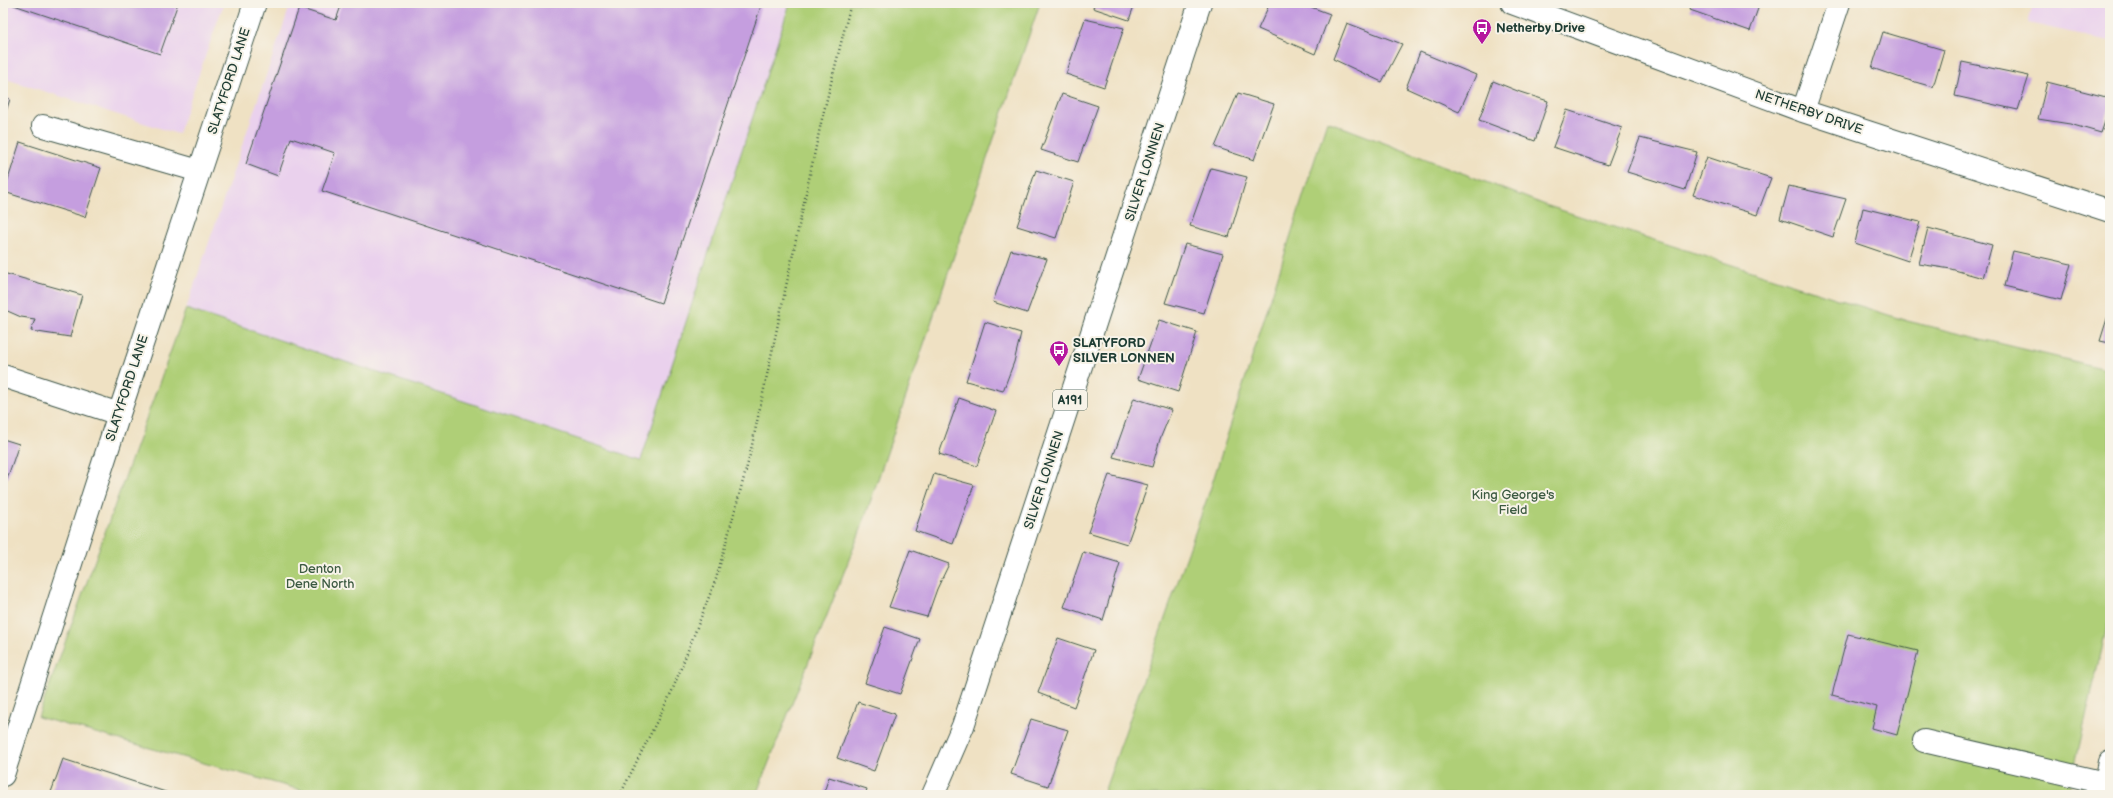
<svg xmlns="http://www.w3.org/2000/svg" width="2113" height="798" font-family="'Balsamiq Sans',sans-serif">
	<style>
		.built { fill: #ead1ed }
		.green { fill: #afcf77; stroke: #678656 }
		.building { fill: #c59edf }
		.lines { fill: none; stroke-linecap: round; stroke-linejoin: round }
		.minor-casing { stroke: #3e5649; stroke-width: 24 }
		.major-casing { stroke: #3e5649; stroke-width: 24 }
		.path { stroke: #3e5649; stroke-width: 2.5; stroke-dasharray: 1 3; stroke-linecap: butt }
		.minor { stroke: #fff; stroke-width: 22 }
		.major { stroke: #fff; stroke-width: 22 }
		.labels { text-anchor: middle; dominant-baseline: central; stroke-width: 4; stroke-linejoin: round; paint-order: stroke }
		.shield { fill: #f7f3e8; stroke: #60746a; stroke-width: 1 }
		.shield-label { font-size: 12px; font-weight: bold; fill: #1f3d34 }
		.poi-label { font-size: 13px; font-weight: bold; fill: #1f3d34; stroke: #f7f3e8; text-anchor: start }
		.street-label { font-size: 13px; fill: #1f3d34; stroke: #f7f3e8 }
		.park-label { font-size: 13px; fill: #3c5a41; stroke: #f7f3e8 }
	</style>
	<rect width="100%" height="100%" fill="#f7f3e8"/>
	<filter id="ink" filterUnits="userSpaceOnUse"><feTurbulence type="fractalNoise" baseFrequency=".025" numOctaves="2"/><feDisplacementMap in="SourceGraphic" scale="8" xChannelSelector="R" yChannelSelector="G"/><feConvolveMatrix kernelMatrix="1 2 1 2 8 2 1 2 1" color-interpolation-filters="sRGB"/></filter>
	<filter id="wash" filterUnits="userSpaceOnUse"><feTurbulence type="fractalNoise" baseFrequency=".012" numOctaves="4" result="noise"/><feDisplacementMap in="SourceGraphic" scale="16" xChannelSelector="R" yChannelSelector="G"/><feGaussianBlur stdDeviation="0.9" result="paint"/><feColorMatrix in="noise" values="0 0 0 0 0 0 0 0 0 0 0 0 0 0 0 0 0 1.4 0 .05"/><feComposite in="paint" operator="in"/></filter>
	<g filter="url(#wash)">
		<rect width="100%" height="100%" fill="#efe1c3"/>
		<path class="built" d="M 3,3 L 224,3 L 178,134 L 3,78 Z
			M 291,3 L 790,3 L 641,460 L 186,309 Z
			M 2033,3 L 2110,3 L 2110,41 L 2028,23 Z"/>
		<path class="green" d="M 790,3 L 1040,3 L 861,529 L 756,795 L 319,795 L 38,717 L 186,309 L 641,460 Z
			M 1327,121 L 1548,206 L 1907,321 L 2110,370 L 2110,613 L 2068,795 L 1103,795 L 1210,490 Z"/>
		<g id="blocks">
			<path class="building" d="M 8,3 L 178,3 L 160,54 Z
				M 342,3 L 762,3 L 661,303 L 322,191 L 335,153 L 291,138 L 278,176 L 246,164 L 299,8 L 336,20 Z
				M 1095,3 L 1135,3 L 1129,20 L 1093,8 Z
				M 1270,3 L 1300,3 L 1330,14 L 1315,54 L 1258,29 Z
				M 1692,3 L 1760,3 L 1750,31 L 1690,10 Z
				M 1085,19 L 1124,28 L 1104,87 L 1066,74 Z
				M 1347,23 L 1402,44 L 1382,82 L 1333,59 Z
				M 1883,32 L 1944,50 L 1933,87 L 1901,78 L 1872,68 Z
				M 1420,52 L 1476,75 L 1459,112 L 1406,88 Z
				M 1962,62 L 2029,76 L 2018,110 L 1955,96 Z
				M 1493,81 L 1520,92 L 1548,101 L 1535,141 L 1479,120 Z
				M 2047,82 L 2110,98 L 2110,107 L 2101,133 L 2070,124 L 2038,119 Z
				M 1238,93 L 1274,104 L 1254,160 L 1215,147 Z
				M 1062,94 L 1098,106 L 1078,162 L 1041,150 Z
				M 3,97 L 10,99 L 3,121 Z
				M 1567,110 L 1622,128 L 1608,165 L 1553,147 Z
				M 1640,138 L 1697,152 L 1685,190 L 1627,172 Z
				M 20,142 L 101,168 L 85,217 L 4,192 Z
				M 1707,157 L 1771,178 L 1757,215 L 1693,195 Z
				M 1211,168 L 1247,177 L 1229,237 L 1190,226 Z
				M 1036,170 L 1074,182 L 1056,238 L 1017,226 Z
				M 1789,186 L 1846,199 L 1833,237 L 1780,219 Z
				M 1863,208 L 1920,222 L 1908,261 L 1855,243 Z
				M 1928,228 L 1992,245 L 1983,278 L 1951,269 L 1919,264 Z
				M 1185,244 L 1223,254 L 1204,313 L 1165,303 Z
				M 1011,250 L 1047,259 L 1027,313 L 993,302 Z
				M 2013,251 L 2071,264 L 2061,300 L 2004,286 Z
				M 3,273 L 82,295 L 70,337 L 31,331 L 35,319 L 21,317 L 3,309 Z
				M 2110,309 L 2110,343 L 2100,341 Z
				M 1159,320 L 1197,332 L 1178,392 L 1138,379 Z
				M 985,322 L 1021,333 L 1014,362 L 1003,391 L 966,381 Z
				M 959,398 L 996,411 L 977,466 L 939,454 Z
				M 1134,398 L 1172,410 L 1160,439 L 1152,467 L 1113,457 Z
				M 3,439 L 19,444 L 7,479 L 3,477 Z
				M 934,474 L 974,485 L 953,544 L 915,531 Z
				M 1109,475 L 1148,485 L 1127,544 L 1088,532 Z
				M 910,550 L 949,564 L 937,589 L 927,617 L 889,607 Z
				M 1083,552 L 1120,563 L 1103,620 L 1064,607 Z
				M 885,627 L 920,639 L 900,694 L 865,683 Z
				M 1848,634 L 1918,651 L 1897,735 L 1872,728 L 1877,707 L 1832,695 Z
				M 1058,638 L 1094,650 L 1074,707 L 1038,693 Z
				M 858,702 L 895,714 L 874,771 L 837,758 Z
				M 1031,719 L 1068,730 L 1048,786 L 1011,774 Z
				M 63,759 L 175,795 L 50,795 Z
				M 829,777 L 867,789 L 865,795 L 823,795 Z"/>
		</g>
	</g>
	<g filter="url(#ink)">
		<use href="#blocks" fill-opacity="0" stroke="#3e5649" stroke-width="1"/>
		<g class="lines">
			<g class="minor-casing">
				<path id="minor" d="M 1512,3 L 1803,111 L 2110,211
					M 1803,111 L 1839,3
					M 43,126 L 199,171
					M 3,376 L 119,414
					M 1924,741 L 2105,783
					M 3,775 L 119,414 L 255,3
					M 2103,795 L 2110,762"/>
			</g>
			<g class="major-casing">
				<path id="major" d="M 933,795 L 963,726 L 1200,3"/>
			</g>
			<path class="path" d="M 620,795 L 672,691 L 716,579 L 749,459 L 821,123 L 851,3"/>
			<use href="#minor" class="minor"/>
			<use href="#major" class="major"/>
		</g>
	</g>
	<defs>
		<g id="bus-pin" transform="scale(1)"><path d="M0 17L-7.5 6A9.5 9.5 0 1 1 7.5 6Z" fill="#b5179e" stroke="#f7f3e8"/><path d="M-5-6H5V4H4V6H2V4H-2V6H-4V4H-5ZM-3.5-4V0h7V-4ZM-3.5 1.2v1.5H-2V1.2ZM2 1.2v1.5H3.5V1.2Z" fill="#fff"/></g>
	</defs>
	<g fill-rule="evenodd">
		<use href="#bus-pin" x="1482" y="28"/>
		<use href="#bus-pin" x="1059" y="350"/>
	</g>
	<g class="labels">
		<rect class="shield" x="1053" y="390" width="34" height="20" rx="3"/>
		<g class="shield-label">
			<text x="1070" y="400">A191</text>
		</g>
		<g class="poi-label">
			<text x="1496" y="28">Netherby Drive</text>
			<text x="1073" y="343">SLATYFORD<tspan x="1073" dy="15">SILVER LONNEN</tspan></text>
		</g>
		<g class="street-label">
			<text transform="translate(229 81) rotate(-72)">SLATYFORD LANE</text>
			<text transform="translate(1809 112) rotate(19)">NETHERBY DRIVE</text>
			<text transform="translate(1145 172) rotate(-72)">SILVER LONNEN</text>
			<text transform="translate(127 388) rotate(-72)">SLATYFORD LANE</text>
			<text transform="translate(1044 480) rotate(-72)">SILVER LONNEN</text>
		</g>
		<g class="park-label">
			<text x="1513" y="495">King George's<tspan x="1513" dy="15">Field</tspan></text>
			<text x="320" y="569">Denton<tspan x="320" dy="15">Dene North</tspan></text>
		</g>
	</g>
	<rect width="2113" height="798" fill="none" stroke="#f7f3e8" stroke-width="16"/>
</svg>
